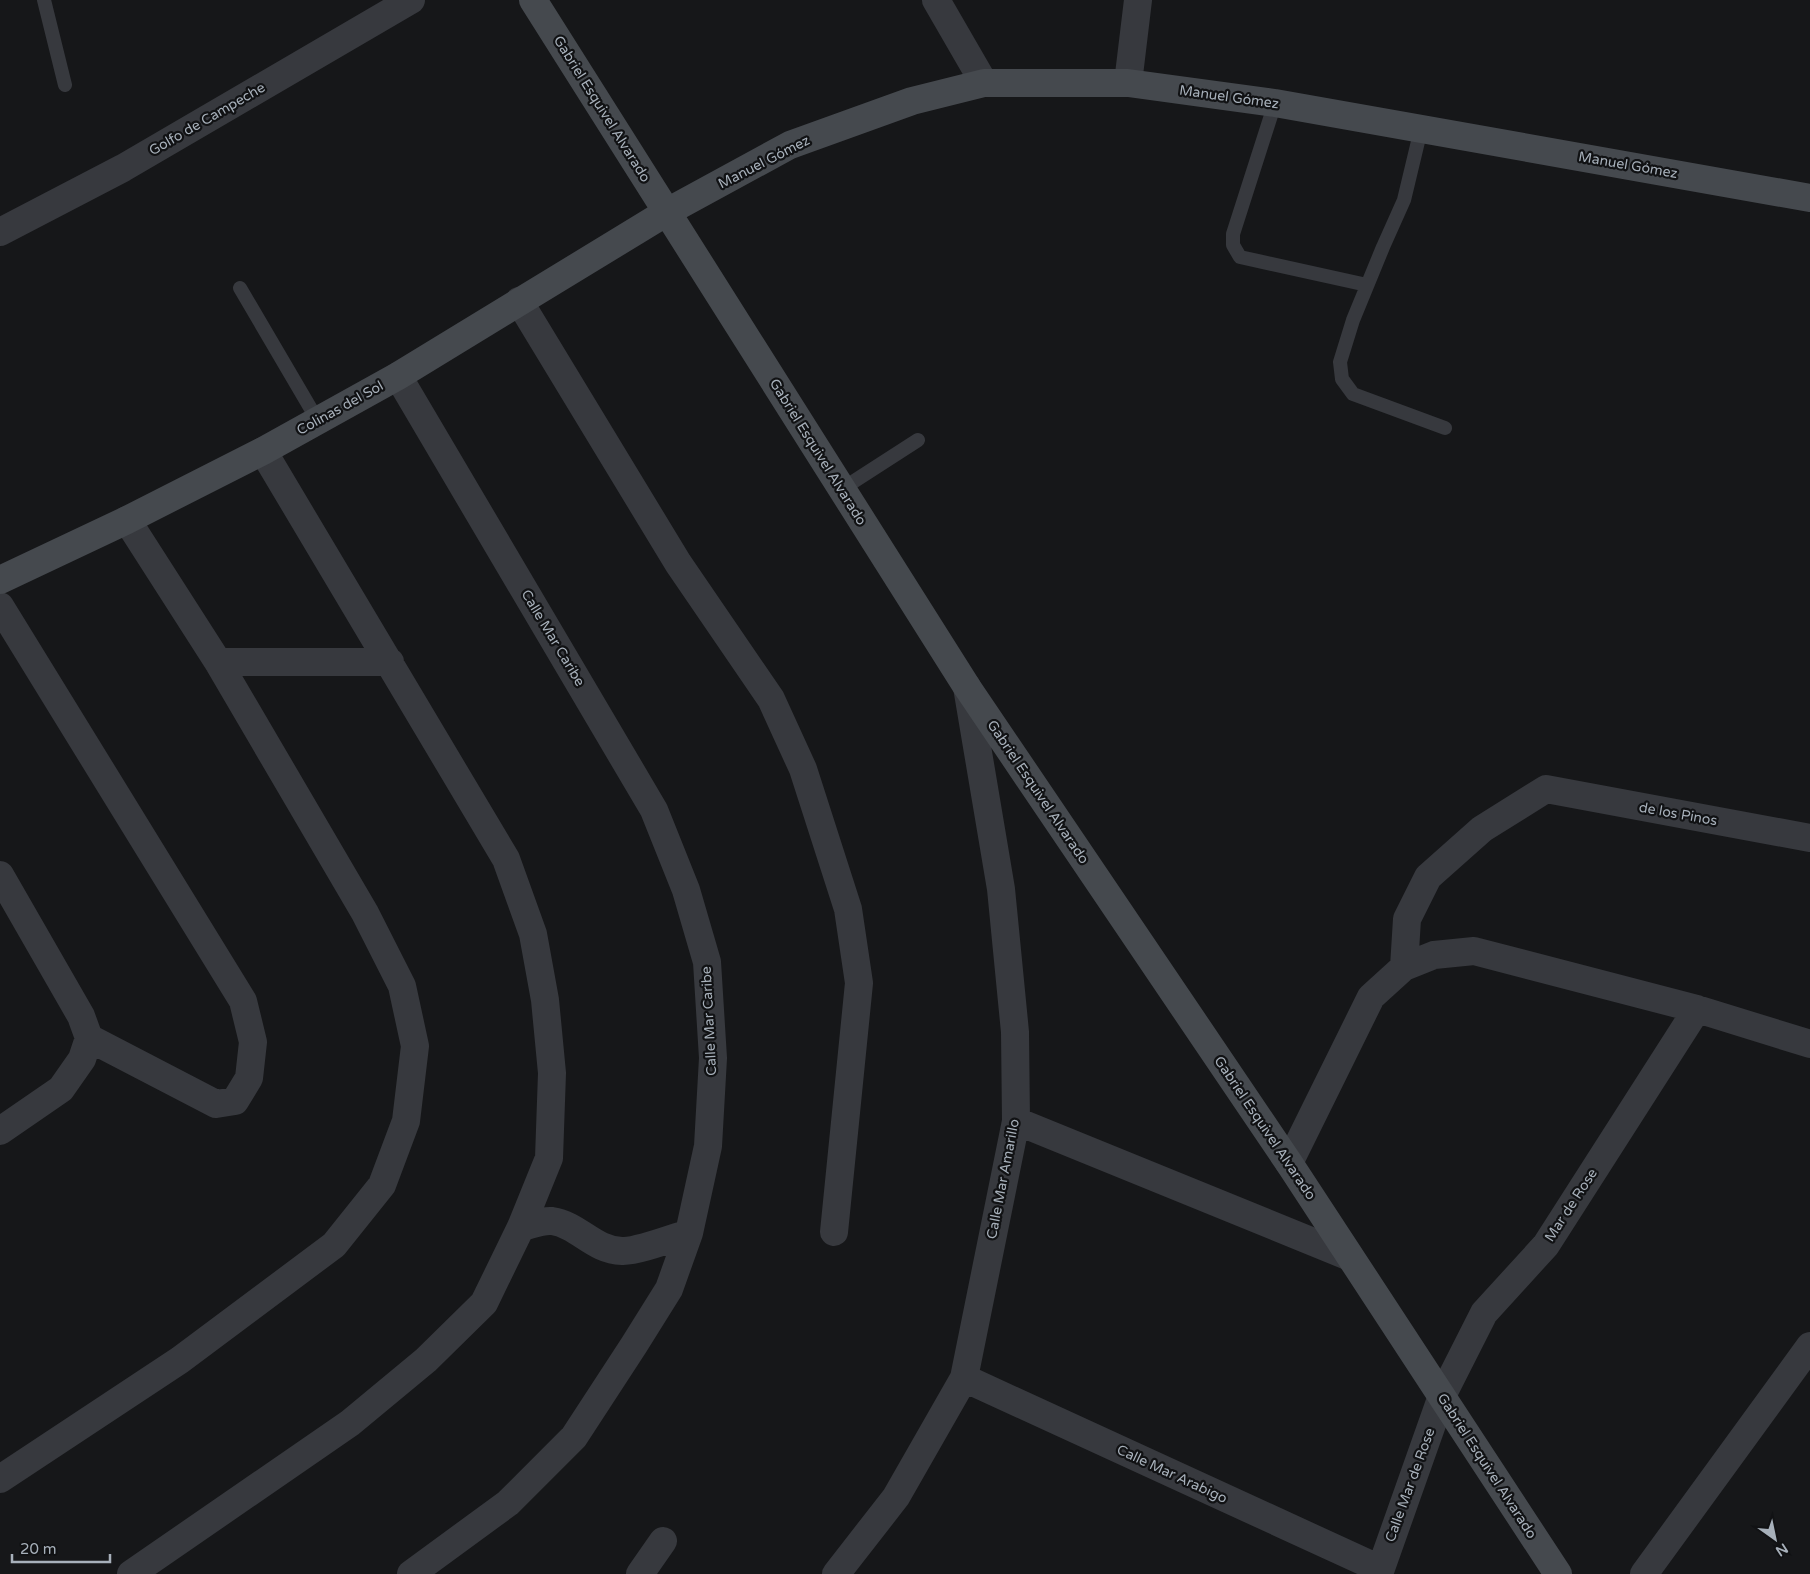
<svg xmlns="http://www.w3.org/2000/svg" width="1810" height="1574" font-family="'Varela Round',sans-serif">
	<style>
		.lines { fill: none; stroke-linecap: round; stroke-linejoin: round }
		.lane { stroke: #37393e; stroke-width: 14 }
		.street { stroke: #37393e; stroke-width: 28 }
		.secondary { stroke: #45494e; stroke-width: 28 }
		.labels { text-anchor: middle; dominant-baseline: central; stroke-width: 4.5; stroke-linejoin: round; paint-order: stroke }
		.street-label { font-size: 14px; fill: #a7b0ba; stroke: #111214 }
	</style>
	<rect width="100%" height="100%" fill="#161719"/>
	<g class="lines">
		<path class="lane" d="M 44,0 L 65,85
			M 1275,103 L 1233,234 L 1233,245 L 1240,257 L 1367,285
			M 1421,129 L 1404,200 L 1383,247 L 1353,320 L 1340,362 L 1342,379 L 1353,394 L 1445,428
			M 240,288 L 318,421
			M 842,489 L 918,440"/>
		<path class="street" d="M 936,0 L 984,83
			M 1128,83 L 1138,0
			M 0,232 L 123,168 L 411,0
			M 519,301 L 678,563 L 771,699 L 803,769 L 848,909 L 859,983 L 834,1232
			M 398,376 L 654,810 L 686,890 L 707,962 L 713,1058 L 708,1146 L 689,1233 L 669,1289 L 634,1345 L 574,1437 L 508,1503 L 411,1574
			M 0,606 L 243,1001 L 253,1042 L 249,1078 L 235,1101 L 216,1104 L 89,1038
			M 218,662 L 390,662
			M 0,875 L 81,1016 L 89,1038 L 82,1059 L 61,1089 L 0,1131
			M 1404,967 L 1407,919 L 1428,877 L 1482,829 L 1546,789 L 1810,838
			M 1016,1121 L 1350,1257
			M 1289,1163 L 1371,997 L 1404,967 L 1434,955 L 1474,951 L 1697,1009 L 1810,1044
			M 521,1227 C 531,1225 542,1220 552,1221 C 579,1225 593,1250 622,1251 C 636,1252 673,1238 689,1233
			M 964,1378 L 1380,1569
			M 0,1479 L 180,1360 L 334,1245 L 382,1185 L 406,1121 L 415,1046 L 402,986 L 365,913 L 218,662 L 127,520
			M 131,1574 L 350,1423 L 426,1360 L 484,1303 L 521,1227 L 549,1158 L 552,1073 L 545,1000 L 533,934 L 506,859 L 263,451
			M 640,1574 L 663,1541
			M 836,1574 L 896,1497 L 964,1378 L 1016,1121 L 1015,1032 L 1001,889 L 967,687
			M 1379,1574 L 1442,1396 L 1484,1313 L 1546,1245 L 1697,1009
			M 1644,1574 L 1810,1346"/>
		<path class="secondary" d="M 533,0 L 967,687 L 1289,1163 L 1558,1574
			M 0,580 L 127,520 L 263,451 L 398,376 L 667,212 L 790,145 L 912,101 L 984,83 L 1128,83 L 1275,103 L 1810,198"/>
	</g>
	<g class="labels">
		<g class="street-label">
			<text transform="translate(1229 97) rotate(8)">Manuel Gómez</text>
			<text transform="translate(602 109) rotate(58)">Gabriel Esquivel Alvarado</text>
			<text transform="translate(207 119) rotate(-30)">Golfo de Campeche</text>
			<text transform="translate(764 162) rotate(-27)">Manuel Gómez</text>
			<text transform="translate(1628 165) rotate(10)">Manuel Gómez</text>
			<text transform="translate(340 408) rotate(-29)">Colinas del Sol</text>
			<text transform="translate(818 452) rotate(58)">Gabriel Esquivel Alvarado</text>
			<text transform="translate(553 638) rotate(59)">Calle Mar Caribe</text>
			<text transform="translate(1038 792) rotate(56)">Gabriel Esquivel Alvarado</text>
			<text transform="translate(1678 814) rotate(10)">de los Pinos</text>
			<text transform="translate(709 1021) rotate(-93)">Calle Mar Caribe</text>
			<text transform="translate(1265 1128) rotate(56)">Gabriel Esquivel Alvarado</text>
			<text transform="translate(1003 1179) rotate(-79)">Calle Mar Amarillo</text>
			<text transform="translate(1571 1205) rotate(-57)">Mar de Rose</text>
			<text transform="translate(1487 1466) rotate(57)">Gabriel Esquivel Alvarado</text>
			<text transform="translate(1172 1474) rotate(25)">Calle Mar Arabigo</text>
			<text transform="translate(1410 1485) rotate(-70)">Calle Mar de Rose</text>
		</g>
	</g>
	<g transform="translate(1775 1539) rotate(147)" stroke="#111214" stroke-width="4" paint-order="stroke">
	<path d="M0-4L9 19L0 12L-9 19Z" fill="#a7b0ba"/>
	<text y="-8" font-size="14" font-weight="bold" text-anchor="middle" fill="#a7b0ba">N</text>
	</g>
	<path d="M12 1554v8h98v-8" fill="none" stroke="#a7b0ba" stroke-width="2.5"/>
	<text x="20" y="1554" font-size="15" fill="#a7b0ba" stroke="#111214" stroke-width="4" paint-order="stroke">20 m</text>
</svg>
